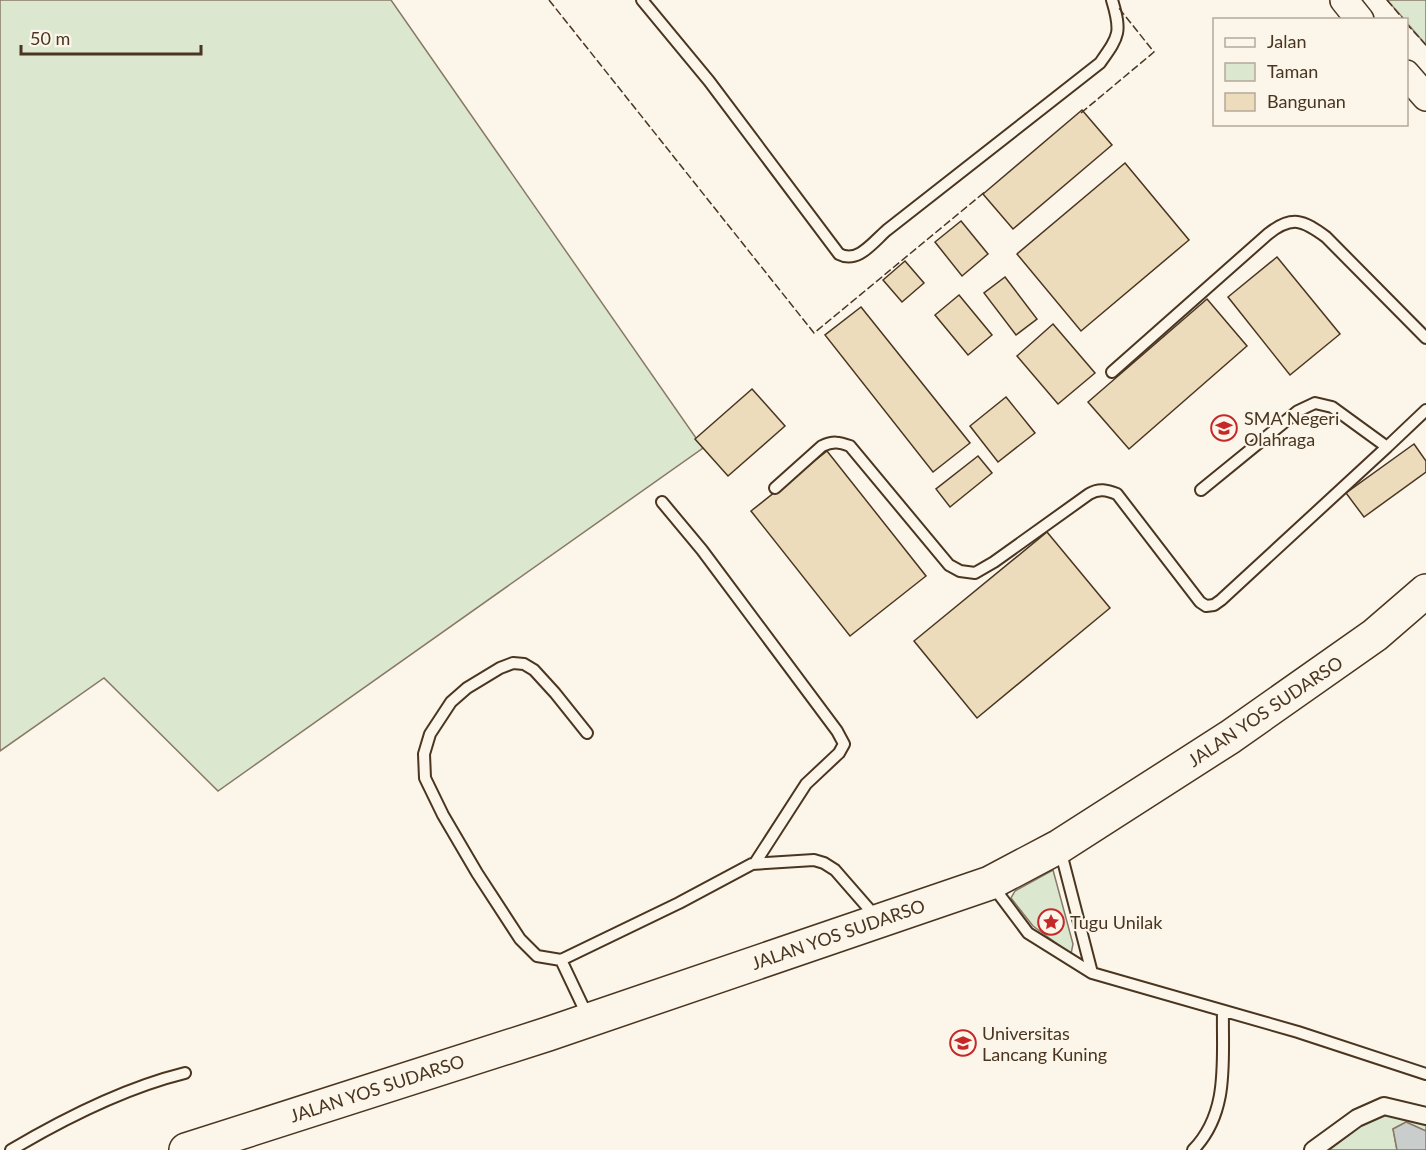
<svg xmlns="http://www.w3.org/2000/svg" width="1426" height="1150" font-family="Lato,sans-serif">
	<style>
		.green { fill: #dce7d0; stroke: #887966; stroke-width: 1.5 }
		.water { fill: #c9cecd; stroke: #887966; stroke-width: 1.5 }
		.building { fill: #ecdcbc; stroke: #4a3520; stroke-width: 1.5 }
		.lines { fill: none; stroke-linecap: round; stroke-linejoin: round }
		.service-casing { stroke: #4a3520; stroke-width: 14 }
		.pedestrian-casing { stroke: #4a3520; stroke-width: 20 }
		.tertiary-casing { stroke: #4a3520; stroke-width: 30 }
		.primary-casing { stroke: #4a3520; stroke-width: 36 }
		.service { stroke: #fbf6e9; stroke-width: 10 }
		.pedestrian { stroke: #fbf6e9; stroke-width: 16 }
		.tertiary { stroke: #fbf6e9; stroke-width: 27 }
		.primary { stroke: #fbf6e9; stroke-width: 33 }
		.fence { stroke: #4a3520; stroke-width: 1.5; stroke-dasharray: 8 3; stroke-linecap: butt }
		.labels { text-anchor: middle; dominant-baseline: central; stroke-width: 4.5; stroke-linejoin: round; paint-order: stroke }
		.poi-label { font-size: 18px; fill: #4a3520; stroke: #fbf6e9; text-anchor: start }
		.street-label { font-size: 18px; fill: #4a3520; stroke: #fbf6e9 }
	</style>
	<rect width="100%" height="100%" fill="#fbf6e9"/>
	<path class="green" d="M 0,0 L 391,0 L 703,448 L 218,791 L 104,678 L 0,751 Z
		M 1387,0 L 1426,0 L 1426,45 L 1407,23 L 1406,20 L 1404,19 Z
		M 1053,870 L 1073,944 L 1071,954 L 1033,926 L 1011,898 L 1015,891 Z
		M 1396,1113 L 1426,1121 L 1426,1131 L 1406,1122 L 1393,1129 L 1397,1150 L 1329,1150 L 1353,1132 L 1368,1115 Z"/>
	<path class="water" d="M 1406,1122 L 1426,1131 L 1426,1150 L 1397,1150 L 1393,1129 Z"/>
	<path class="building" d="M 1082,110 L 1112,145 L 1013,229 L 983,194 Z
		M 1125,163 L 1189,240 L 1081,331 L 1017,254 Z
		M 961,221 L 988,254 L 962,276 L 935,242 Z
		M 1277,257 L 1340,334 L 1290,375 L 1228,297 Z
		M 905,261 L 924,283 L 902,302 L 883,280 Z
		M 1005,277 L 1037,319 L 1016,335 L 984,293 Z
		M 959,295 L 992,335 L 968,355 L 935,315 Z
		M 1207,299 L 1247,346 L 1129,449 L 1088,402 Z
		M 861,307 L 970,443 L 933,472 L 825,335 Z
		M 1053,324 L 1095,373 L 1058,404 L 1017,356 Z
		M 752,389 L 785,426 L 728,476 L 695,439 Z
		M 1006,397 L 1035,433 L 998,462 L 970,426 Z
		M 1414,444 L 1426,461 L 1426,472 L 1364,517 L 1346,493 Z
		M 827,451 L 926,576 L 850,636 L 751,511 Z
		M 978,456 L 992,473 L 950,507 L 936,489 Z
		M 1047,532 L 1110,608 L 977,718 L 914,641 Z"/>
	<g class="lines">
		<g class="service-casing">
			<path id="service" d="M 642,0 L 709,81 L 839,254 C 858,264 873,242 887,230 L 1100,63 C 1119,36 1122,33 1112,0
				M 1112,372 L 1268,234 C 1292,215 1303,220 1326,237 L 1426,338
				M 775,488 L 822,446 C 833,441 839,442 850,446 L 949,565 L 960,571 L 975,573 L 994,562 L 1089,494 C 1099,488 1107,490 1117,494 L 1200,602 L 1206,606 L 1214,605 L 1221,600 L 1387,447
				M 1201,490 L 1298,411 L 1315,403 L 1332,407 L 1387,447 L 1426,410
				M 662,502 L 702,550 L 837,731 L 844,744 L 839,753 L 806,784 L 755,863
				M 587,733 L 555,693 L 534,670 L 524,664 L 513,663 L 500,668 L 467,688 L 451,702 L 430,734 L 424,754 L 425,778 L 443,815 L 477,873 L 520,939 L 537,956 L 561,960 L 679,903 L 752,864 L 814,860 L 824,863 L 835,870 L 876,917
				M 1060,849 L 1092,973
				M 992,885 L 1028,933 L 1092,973 L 1298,1032 L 1426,1074
				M 561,960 L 588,1017
				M 11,1150 C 65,1118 124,1088 185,1073
				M 1193,1150 C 1230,1112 1222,1060 1223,1011"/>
		</g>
		<g class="pedestrian-casing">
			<path id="pedestrian" d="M 1313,1150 L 1357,1118 L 1384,1106 L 1426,1116"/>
		</g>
		<g class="tertiary-casing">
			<path id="tertiary" d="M 1344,0 L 1360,20
				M 1406,74 L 1426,97"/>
		</g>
		<g class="primary-casing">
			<path id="primary" d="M 186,1150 L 548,1034 L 990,883 L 1060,846 L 1230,737 L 1375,635 L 1426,591"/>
		</g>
		<use href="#service" class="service"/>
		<use href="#pedestrian" class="pedestrian"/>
		<use href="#tertiary" class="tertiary"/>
		<use href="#primary" class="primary"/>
		<path class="fence" d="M 549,0 L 814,333 L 986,191
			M 1387,0 L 1404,20
			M 1406,23 L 1426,45
			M 1081,113 L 1154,52 L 1118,7"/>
	</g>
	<defs>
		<g id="school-ring" transform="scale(1.35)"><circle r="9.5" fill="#fbf6e9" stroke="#c62828" stroke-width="1.5"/><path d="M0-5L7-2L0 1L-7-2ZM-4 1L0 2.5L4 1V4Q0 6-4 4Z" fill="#c62828"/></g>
		<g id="sight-ring" transform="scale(1.35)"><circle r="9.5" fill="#fbf6e9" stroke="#c62828" stroke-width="1.5"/><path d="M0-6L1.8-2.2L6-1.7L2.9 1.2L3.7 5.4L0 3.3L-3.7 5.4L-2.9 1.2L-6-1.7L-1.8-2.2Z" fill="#c62828"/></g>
		<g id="university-ring" transform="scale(1.35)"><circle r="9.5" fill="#fbf6e9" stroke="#c62828" stroke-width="1.5"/><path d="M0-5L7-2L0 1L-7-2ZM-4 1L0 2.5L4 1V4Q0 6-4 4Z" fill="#c62828"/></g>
	</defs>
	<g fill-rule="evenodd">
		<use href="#school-ring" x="1224" y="428"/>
		<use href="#sight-ring" x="1051" y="922"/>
		<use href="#university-ring" x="963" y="1043"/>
	</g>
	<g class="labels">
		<g class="poi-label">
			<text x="1244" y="418">SMA Negeri<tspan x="1244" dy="21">Olahraga</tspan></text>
			<text x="1070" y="922">Tugu Unilak</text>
			<text x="982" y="1033">Universitas<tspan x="982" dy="21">Lancang Kuning</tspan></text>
		</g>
		<g class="street-label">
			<text transform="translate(1265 711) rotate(-34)">JALAN YOS SUDARSO</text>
			<text transform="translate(838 934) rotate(-19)">JALAN YOS SUDARSO</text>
			<text transform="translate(377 1088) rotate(-18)">JALAN YOS SUDARSO</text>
		</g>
	</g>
	<rect x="1213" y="18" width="195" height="108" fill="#fbf6e9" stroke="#b4a999" stroke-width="1.5"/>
	<rect x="1225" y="38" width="30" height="9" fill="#fbf6e9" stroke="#b4a999" stroke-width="1.5"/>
	<text x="1267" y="48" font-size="18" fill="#4a3520">Jalan</text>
	<rect x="1225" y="63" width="30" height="18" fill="#dce7d0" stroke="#b4a999" stroke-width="1.5"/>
	<text x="1267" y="78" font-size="18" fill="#4a3520">Taman</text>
	<rect x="1225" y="93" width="30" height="18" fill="#ecdcbc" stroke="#b4a999" stroke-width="1.5"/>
	<text x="1267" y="108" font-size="18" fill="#4a3520">Bangunan</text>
	<path d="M21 45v9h180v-9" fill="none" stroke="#4a3520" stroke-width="3"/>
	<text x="30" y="45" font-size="18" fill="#4a3520" stroke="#fbf6e9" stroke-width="4.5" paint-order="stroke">50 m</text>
</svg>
